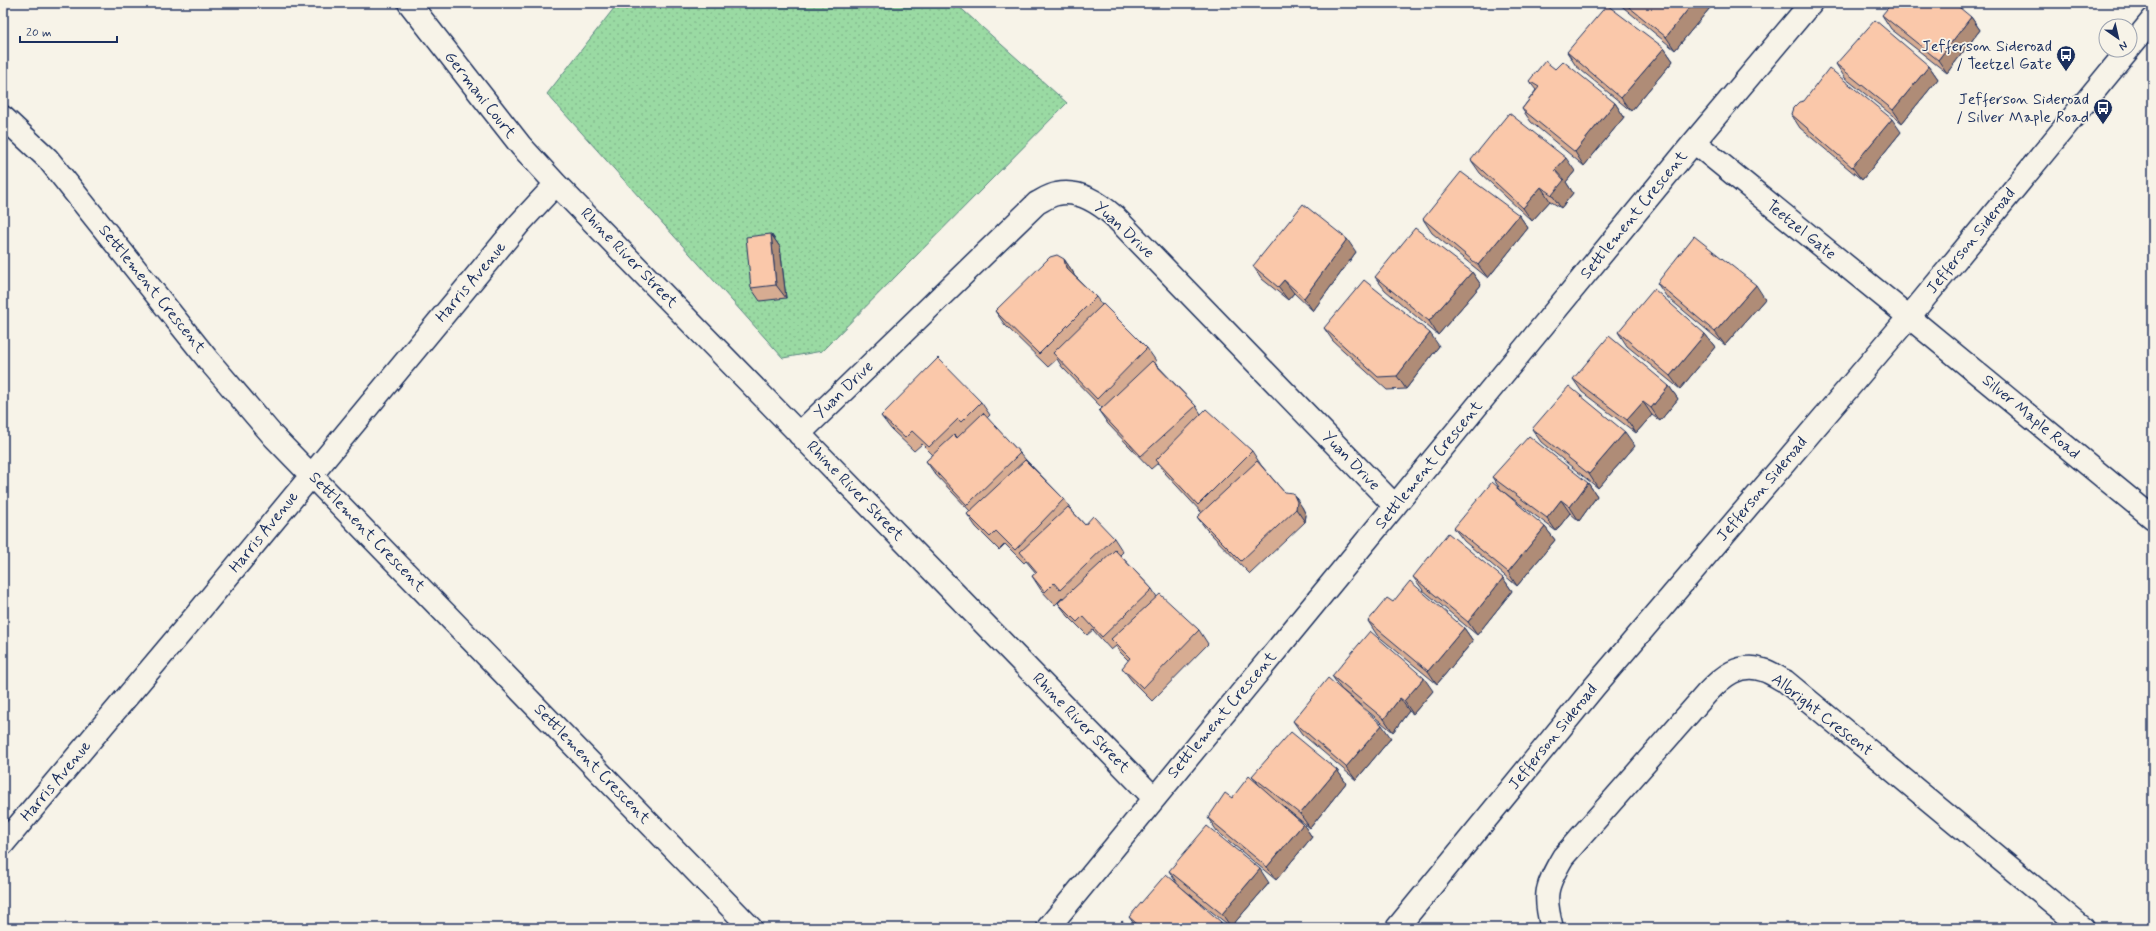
<svg xmlns="http://www.w3.org/2000/svg" width="2156" height="931" font-family="Mynerve,sans-serif">
	<style>
		.park { fill: url(#park-dots); stroke: #5a8480 }
		.lines { fill: none; stroke-linecap: round; stroke-linejoin: round }
		.minor-casing { stroke: #1b2f5e; stroke-width: 25 }
		.tertiary-casing { stroke: #1b2f5e; stroke-width: 25 }
		.minor { stroke: #f7f3e8; stroke-width: 22 }
		.tertiary { stroke: #f7f3e8; stroke-width: 22 }
		.wall { fill: #d7ac92; stroke: #1b2f5e }
		.shaded-wall { fill: #af8c77; stroke: #1b2f5e }
		.building { fill: #fac8aa; stroke: #1b2f5e }
		.labels { text-anchor: middle; dominant-baseline: central; stroke-width: 3.5; stroke-linejoin: round; paint-order: stroke }
		.poi-label { font-size: 16px; fill: #1b2f5e; stroke: #f7f3e8; text-anchor: end }
		.street-label { font-size: 16px; fill: #1b2f5e; stroke: #f7f3e8 }
	</style>
	<defs>
		<pattern id="park-dots" width="8" height="8" patternUnits="userSpaceOnUse"><rect width="8" height="8" fill="#9adaa3"/><path d="M2 2h.1M6 6h.1" fill="none" stroke="#84bb8f" stroke-width="1.8" stroke-linecap="round"/></pattern>
	</defs>
	<rect width="100%" height="100%" fill="#f7f3e8"/>
	<filter id="ink" filterUnits="userSpaceOnUse"><feTurbulence type="fractalNoise" baseFrequency=".025" numOctaves="2"/><feDisplacementMap in="SourceGraphic" scale="8" xChannelSelector="R" yChannelSelector="G"/><feConvolveMatrix kernelMatrix="1 2 1 2 8 2 1 2 1" color-interpolation-filters="sRGB"/></filter>
	<g filter="url(#ink)">
		<path class="park" d="M 618,3 L 955,3 L 1067,103 L 822,351 L 783,358 L 547,94 Z"/>
		<g class="lines">
			<g class="minor-casing">
				<path id="minor" d="M 409,3 L 521,146 L 556,184 L 1154,798
					M 3,117 L 48,159 L 209,361 L 274,437 L 751,928
					M 1694,142 L 1909,317
					M 799,434 L 1037,203 C 1043,200 1050,195 1057,194 C 1079,189 1099,203 1114,216 L 1395,506
					M 3,844 L 196,615 L 519,224 L 556,184
					M 1048,928 L 1694,142 L 1811,3
					M 1552,928 C 1543,895 1546,886 1563,857 L 1707,693 C 1722,677 1739,662 1763,670 C 1771,672 1778,678 1785,681 L 2083,928"/>
			</g>
			<g class="tertiary-casing">
				<path id="tertiary" d="M 2130,47 L 2153,19
					M 1909,317 L 2153,518
					M 1397,928 L 1595,686 L 1909,317 L 2128,50"/>
			</g>
			<use href="#minor" class="minor"/>
			<use href="#tertiary" class="tertiary"/>
		</g>
		<path class="wall" d="M 1618,3 L 1714,3 L 1675,50 Z
			M 1882,15 L 1971,17 L 1980,30 L 1947,73 L 1891,29 Z
			M 1664,48 L 1673,61 L 1631,111 L 1576,66 L 1567,52 Z
			M 1836,64 L 1929,66 L 1938,79 L 1902,123 L 1845,78 Z
			M 1555,69 L 1615,103 L 1624,117 L 1584,166 L 1531,122 L 1522,109 L 1536,90 L 1529,81 Z
			M 1791,114 L 1901,132 L 1862,180 L 1800,128 Z
			M 1471,160 L 1575,171 L 1566,182 L 1573,193 L 1561,208 L 1550,201 L 1532,221 L 1480,173 Z
			M 1519,215 L 1528,228 L 1488,278 L 1432,233 L 1423,219 Z
			M 771,234 L 780,247 L 786,298 L 760,301 L 751,288 Z
			M 1356,252 L 1313,311 L 1294,293 L 1288,300 L 1262,279 L 1253,266 Z
			M 1064,259 L 1073,272 L 1074,275 L 1096,297 L 1102,305 L 1147,348 L 1156,361 L 1155,363 L 1196,406 L 1201,414 L 1252,451 L 1261,465 L 1284,492 L 1302,507 L 1306,515 L 1305,522 L 1250,574 L 1207,530 L 1197,517 L 1202,513 L 1165,473 L 1158,463 L 1151,469 L 1108,424 L 1099,411 L 1102,408 L 1062,367 L 1057,359 L 1048,367 L 1005,325 L 995,311 Z
			M 1472,272 L 1481,285 L 1438,335 L 1385,290 L 1375,277 Z
			M 1657,283 L 1765,299 L 1725,345 L 1666,296 Z
			M 1324,328 L 1439,346 L 1406,389 L 1387,390 L 1333,341 Z
			M 1618,332 L 1705,334 L 1715,347 L 1680,389 L 1627,346 Z
			M 1573,379 L 1669,386 L 1678,399 L 1660,421 L 1652,415 L 1636,433 L 1582,392 Z
			M 981,402 L 990,415 L 987,418 L 1020,453 L 1026,460 L 1064,499 L 1073,512 L 1085,525 L 1114,538 L 1123,552 L 1120,555 L 1152,589 L 1157,597 L 1199,630 L 1208,644 L 1152,701 L 1132,681 L 1122,668 L 1129,661 L 1120,652 L 1116,646 L 1111,650 L 1093,630 L 1087,635 L 1068,616 L 1058,603 L 1064,598 L 1063,597 L 1055,605 L 1041,590 L 1032,576 L 1036,573 L 1026,561 L 1024,563 L 1005,544 L 999,550 L 976,527 L 967,514 L 970,511 L 935,474 L 926,461 L 933,455 L 922,444 L 914,451 L 891,429 L 881,416 Z
			M 1532,429 L 1635,446 L 1598,488 L 1541,442 Z
			M 1492,477 L 1588,483 L 1597,496 L 1579,521 L 1570,513 L 1556,531 L 1501,490 Z
			M 1545,527 L 1555,540 L 1517,586 L 1464,541 L 1454,528 Z
			M 1413,577 L 1503,578 L 1512,591 L 1477,635 L 1423,590 Z
			M 1368,621 L 1464,628 L 1473,641 L 1437,684 L 1377,635 Z
			M 1332,676 L 1433,691 L 1413,714 L 1409,711 L 1393,732 L 1341,689 Z
			M 1293,721 L 1391,738 L 1356,780 L 1302,734 Z
			M 1337,770 L 1346,783 L 1310,828 L 1280,804 L 1303,824 L 1312,837 L 1276,880 L 1217,831 L 1208,818 L 1259,785 L 1252,776 Z
			M 1169,871 L 1269,883 L 1231,927 L 1178,885 Z
			M 1129,917 L 1225,928 L 1137,928 Z"/>
		<path class="shaded-wall" d="M 1693,3 L 1714,3 L 1675,50 L 1666,37 Z
			M 1971,17 L 1980,30 L 1947,73 L 1938,60 Z
			M 1664,48 L 1673,61 L 1631,111 L 1621,98 Z
			M 1929,66 L 1938,79 L 1902,123 L 1893,110 Z
			M 1615,103 L 1624,117 L 1584,166 L 1575,152 Z
			M 1892,119 L 1901,132 L 1862,180 L 1852,167 Z
			M 1566,158 L 1575,171 L 1566,182 L 1573,193 L 1561,208 L 1552,195 L 1555,170 Z
			M 1541,187 L 1550,201 L 1532,221 L 1523,208 Z
			M 1519,215 L 1528,228 L 1488,278 L 1478,265 Z
			M 771,234 L 780,247 L 786,298 L 776,285 Z
			M 1347,239 L 1356,252 L 1313,311 L 1304,298 Z
			M 1064,259 L 1073,272 L 1076,281 L 1066,268 Z
			M 1472,272 L 1481,285 L 1438,335 L 1429,321 Z
			M 1284,280 L 1294,293 L 1288,300 L 1278,287 Z
			M 1756,285 L 1765,299 L 1725,345 L 1715,332 Z
			M 1430,333 L 1439,346 L 1406,389 L 1397,376 Z
			M 1705,334 L 1715,347 L 1680,389 L 1670,376 Z
			M 1669,386 L 1678,399 L 1660,421 L 1651,408 Z
			M 1643,402 L 1652,415 L 1636,433 L 1627,420 Z
			M 1625,432 L 1635,446 L 1598,488 L 1589,474 Z
			M 1588,483 L 1597,496 L 1579,521 L 1570,507 Z
			M 1293,493 L 1302,507 L 1306,515 L 1305,522 L 1296,509 Z
			M 1561,500 L 1570,513 L 1556,531 L 1547,518 Z
			M 1545,527 L 1555,540 L 1517,586 L 1508,572 Z
			M 1503,578 L 1512,591 L 1477,635 L 1468,622 Z
			M 1464,628 L 1473,641 L 1437,684 L 1428,671 Z
			M 1424,678 L 1433,691 L 1413,714 L 1404,701 Z
			M 1400,698 L 1409,711 L 1393,732 L 1384,719 Z
			M 1382,725 L 1391,738 L 1356,780 L 1346,767 Z
			M 1337,770 L 1346,783 L 1310,828 L 1300,814 Z
			M 1303,824 L 1312,837 L 1276,880 L 1267,867 Z
			M 1260,869 L 1269,883 L 1231,927 L 1222,914 Z
			M 1221,922 L 1225,928 L 1216,928 Z"/>
		<path class="building" d="M 1624,3 L 1693,3 L 1666,37 Z
			M 1892,3 L 1954,3 L 1971,17 L 1938,60 L 1882,15 Z
			M 1607,5 L 1664,48 L 1621,98 L 1567,52 Z
			M 1875,20 L 1929,66 L 1893,110 L 1836,64 Z
			M 1545,61 L 1555,69 L 1563,61 L 1615,103 L 1575,152 L 1522,109 L 1539,87 L 1529,81 Z
			M 1829,68 L 1892,119 L 1852,167 L 1791,114 L 1793,108 L 1799,102 L 1804,101 Z
			M 1509,113 L 1566,158 L 1555,170 L 1564,180 L 1552,195 L 1541,187 L 1523,208 L 1471,160 Z
			M 1461,172 L 1519,215 L 1478,265 L 1423,219 Z
			M 1303,204 L 1347,239 L 1304,298 L 1284,280 L 1278,287 L 1253,266 Z
			M 1415,228 L 1472,272 L 1429,321 L 1375,277 Z
			M 771,234 L 776,285 L 751,288 L 746,237 Z
			M 1694,236 L 1756,285 L 1715,332 L 1657,283 Z
			M 1057,255 L 1064,259 L 1066,268 L 1096,297 L 1039,354 L 995,311 L 1050,257 Z
			M 1364,280 L 1430,333 L 1397,376 L 1378,377 L 1324,328 Z
			M 1654,289 L 1705,334 L 1670,376 L 1618,332 Z
			M 1103,304 L 1147,348 L 1097,399 L 1053,353 Z
			M 1609,336 L 1669,386 L 1651,408 L 1643,402 L 1627,420 L 1573,379 Z
			M 938,358 L 981,402 L 961,422 L 958,419 L 929,447 L 912,431 L 905,438 L 881,416 Z
			M 1152,361 L 1196,406 L 1141,456 L 1099,411 Z
			M 1569,386 L 1625,432 L 1589,474 L 1532,429 Z
			M 1206,409 L 1252,451 L 1198,505 L 1156,460 Z
			M 983,413 L 1020,453 L 967,505 L 926,461 L 954,435 L 957,438 Z
			M 1529,436 L 1588,483 L 1570,507 L 1561,500 L 1547,518 L 1492,477 Z
			M 1025,460 L 1064,499 L 1015,550 L 996,531 L 990,537 L 967,514 Z
			M 1257,461 L 1284,492 L 1293,493 L 1297,502 L 1296,509 L 1241,561 L 1197,517 Z
			M 1492,482 L 1545,527 L 1508,572 L 1454,528 Z
			M 1068,507 L 1085,525 L 1093,516 L 1114,538 L 1060,590 L 1054,583 L 1045,592 L 1032,576 L 1037,572 L 1020,552 Z
			M 1448,533 L 1503,578 L 1468,622 L 1413,577 Z
			M 1115,550 L 1152,589 L 1102,637 L 1083,616 L 1077,622 L 1058,603 Z
			M 1410,581 L 1464,628 L 1428,671 L 1368,621 L 1387,598 L 1393,602 Z
			M 1160,594 L 1199,630 L 1143,688 L 1122,668 L 1130,658 L 1111,639 Z
			M 1370,631 L 1424,678 L 1404,701 L 1400,698 L 1384,719 L 1332,676 Z
			M 1328,678 L 1382,725 L 1346,767 L 1293,721 Z
			M 1291,732 L 1337,770 L 1300,814 L 1252,776 Z
			M 1249,776 L 1303,824 L 1267,867 L 1208,818 L 1225,793 L 1232,798 Z
			M 1207,826 L 1260,869 L 1222,914 L 1169,871 Z
			M 1166,874 L 1221,922 L 1216,928 L 1142,928 L 1129,917 Z
			M 1122,921 L 1130,928 L 1116,928 Z"/>
	</g>
	<defs>
		<g id="bus-pin" transform="scale(1)"><path d="M0 17L-7.5 6A9.5 9.5 0 1 1 7.5 6Z" fill="#1b2f5e" stroke="#f7f3e8"/><path d="M-5-6H5V4H4V6H2V4H-2V6H-4V4H-5ZM-3.5-4V0h7V-4ZM-3.5 1.2v1.5H-2V1.2ZM2 1.2v1.5H3.5V1.2Z" fill="#fff"/></g>
	</defs>
	<g fill-rule="evenodd">
		<use href="#bus-pin" x="2066" y="55"/>
		<use href="#bus-pin" x="2103" y="108"/>
	</g>
	<g class="labels">
		<g class="poi-label">
			<text x="2052" y="46">Jefferson Sideroad<tspan x="2052" dy="18">/ Teetzel Gate</tspan></text>
			<text x="2089" y="99">Jefferson Sideroad<tspan x="2089" dy="18">/ Silver Maple Road</tspan></text>
		</g>
		<g class="street-label">
			<text transform="translate(480 95) rotate(52)">Germani Court</text>
			<text transform="translate(1634 215) rotate(-51)">Settlement Crescent</text>
			<text transform="translate(1124 230) rotate(43)">Yuan Drive</text>
			<text transform="translate(1801 230) rotate(39)">Teetzel Gate</text>
			<text transform="translate(1971 241) rotate(-51)">Jefferson Sideroad</text>
			<text transform="translate(629 258) rotate(46)">Rhine River Street</text>
			<text transform="translate(471 282) rotate(-50)">Harris Avenue</text>
			<text transform="translate(152 289) rotate(51)">Settlement Crescent</text>
			<text transform="translate(844 390) rotate(-44)">Yuan Drive</text>
			<text transform="translate(2031 417) rotate(40)">Silver Maple Road</text>
			<text transform="translate(1351 461) rotate(46)">Yuan Drive</text>
			<text transform="translate(1429 465) rotate(-51)">Settlement Crescent</text>
			<text transform="translate(1762 489) rotate(-50)">Jefferson Sideroad</text>
			<text transform="translate(855 491) rotate(46)">Rhine River Street</text>
			<text transform="translate(264 532) rotate(-51)">Harris Avenue</text>
			<text transform="translate(367 532) rotate(46)">Settlement Crescent</text>
			<text transform="translate(1222 715) rotate(-50)">Settlement Crescent</text>
			<text transform="translate(1822 715) rotate(38)">Albright Crescent</text>
			<text transform="translate(1081 723) rotate(46)">Rhine River Street</text>
			<text transform="translate(1553 737) rotate(-51)">Jefferson Sideroad</text>
			<text transform="translate(592 764) rotate(46)">Settlement Crescent</text>
			<text transform="translate(56 781) rotate(-50)">Harris Avenue</text>
		</g>
	</g>
	<rect width="2156" height="931" fill="none" stroke="#f7f3e8" stroke-width="16"/>
	<rect x="8" y="8" width="2140" height="915" fill="none" stroke="#1b2f5e" stroke-width="1.5" filter="url(#ink)"/>
	<g transform="translate(2118 38) rotate(146)"><circle r="19" fill="#f7f3e8" stroke="#9fa5b1"/>
	<path d="M0-3L7 15L0 10L-7 15Z" fill="#1b2f5e"/>
	<text y="-6" font-size="11" font-weight="bold" text-anchor="middle" fill="#1b2f5e">N</text>
	</g>
	<path d="M20 36v6h97v-6" fill="none" stroke="#1b2f5e" stroke-width="2"/>
	<text x="26" y="36" font-size="12" fill="#1b2f5e" stroke="#f7f3e8" stroke-width="3" paint-order="stroke">20 m</text>
</svg>
